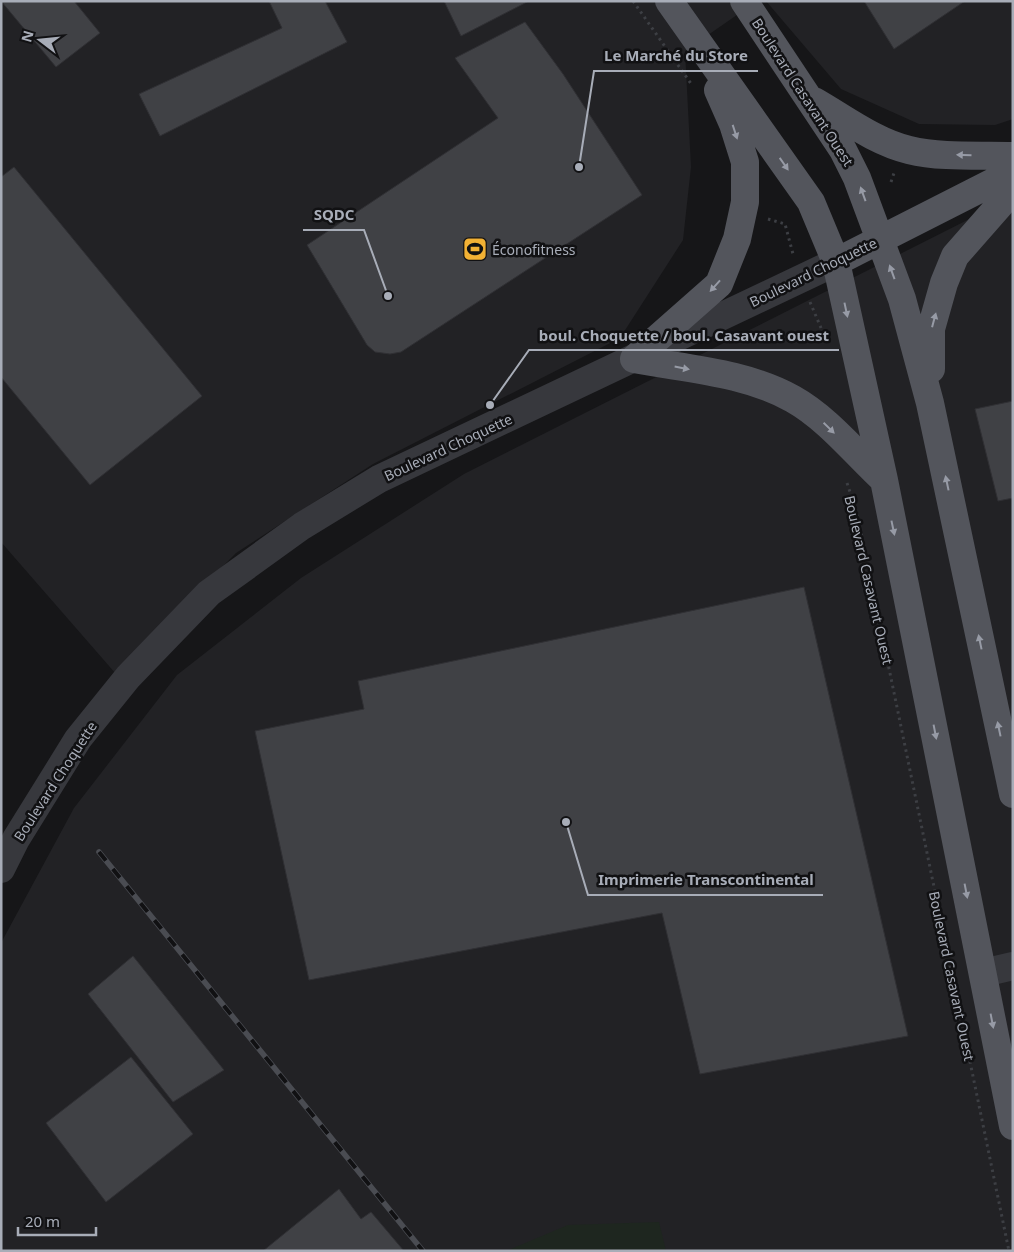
<svg xmlns="http://www.w3.org/2000/svg" width="1014" height="1252" font-family="'Noto Sans',sans-serif">
	<style>
		.built { fill: #222225 }
		.green { fill: #1e261f }
		.building { fill: #404145; stroke: #303034 }
		.lines { fill: none; stroke-linecap: round; stroke-linejoin: round }
		.path { stroke: #3d3f44; stroke-width: 3; stroke-dasharray: 2.5 4; stroke-linecap: butt }
		.minor { stroke: #37383d; stroke-width: 28 }
		.major { stroke: #53555c; stroke-width: 28 }
		.rail-casing { stroke: #4a4c52; stroke-width: 5.5 }
		.rail { stroke: #111113; stroke-width: 4; stroke-dasharray: 11; stroke-linecap: butt }
		.oneway { fill: #979ba6 }
		.labels { text-anchor: middle; dominant-baseline: central; stroke-width: 5; stroke-linejoin: round; paint-order: stroke }
		.street-label { font-size: 14px; fill: #a8adb8; stroke: #111113 }
		.poi-label { font-size: 14px; fill: #a8adb8; stroke: #111113; text-anchor: start }
		.leader { fill: none; stroke: #a8adb8; stroke-width: 2 }
		.callout-dot { fill: #a8adb8; stroke: #111113; stroke-width: 2 }
		.callout-label { font-size: 15px; text-anchor: middle; font-weight: bold; fill: #a8adb8; stroke: #111113; stroke-width: 5; stroke-linejoin: round; paint-order: stroke }
	</style>
	<rect width="100%" height="100%" fill="#161618"/>
	<path class="built" d="M 1,1 L 757,1 L 685,51 L 691,167 L 683,240 L 620,338 L 373,464 L 236,553 L 116,674 L 1,542 Z
		M 766,1 L 1013,1 L 1013,119 L 995,125 L 919,124 L 841,89 Z
		M 1013,197 L 1013,1251 L 1,1251 L 1,943 L 74,808 L 177,675 L 301,578 L 464,474 Z"/>
	<path class="green" d="M 659,1222 L 666,1251 L 506,1251 L 568,1225 Z"/>
	<path class="building" d="M 1,1 L 74,1 L 100,33 L 56,67 Z
		M 269,1 L 325,1 L 347,42 L 160,136 L 139,94 L 282,28 Z
		M 444,1 L 529,1 L 461,36 Z
		M 864,1 L 965,1 L 894,49 Z
		M 525,22 L 563,74 L 642,195 L 401,352 L 390,354 L 375,352 L 367,345 L 307,245 L 498,118 L 455,58 Z
		M 14,167 L 202,396 L 90,485 L 1,377 L 1,177 Z
		M 1013,401 L 1013,498 L 998,501 L 975,409 Z
		M 804,587 L 908,1036 L 700,1074 L 662,913 L 309,980 L 255,731 L 364,709 L 358,681 Z
		M 133,956 L 224,1070 L 173,1102 L 88,994 Z
		M 131,1057 L 193,1134 L 106,1202 L 46,1123 Z
		M 339,1189 L 361,1219 L 371,1212 L 404,1251 L 263,1251 Z"/>
	<g class="lines">
		<path class="path" d="M 633,1 L 692,85
			M 891,182 L 894,173
			M 768,219 L 785,224 L 793,254
			M 810,302 L 821,328
			M 847,483 L 857,513 L 1009,1251"/>
		<path class="minor" d="M 1,869 L 16,839 L 78,739 L 128,677 L 209,593 L 302,526 L 379,479 L 836,262
			M 983,973 L 1013,966"/>
		<path class="major" d="M 669,1 L 811,202 L 836,262 L 884,480 L 1013,1126
			M 744,1 L 843,150 L 857,178 L 902,299 L 930,403 L 1013,794
			M 814,101 C 844,118 875,142 909,150 C 942,158 979,155 1013,156
			M 836,262 L 1013,172
			M 634,359 L 719,284 L 737,239 L 745,202 L 745,162 L 733,124 L 718,90
			M 634,359 C 686,369 745,372 793,399 C 827,418 855,453 884,480
			M 931,369 L 931,329 L 944,283 L 955,256 L 1013,190"/>
		<g class="rail-casing">
			<path id="rail" d="M 99,852 L 423,1251"/>
		</g>
		<use href="#rail" class="rail"/>
	</g>
	<defs><path id="oneway-solid" d="M-6-.8H1V-3.2L6.5 0L1 3.2V.8H-6Z" transform="scale(1.25)"/></defs>
	<g class="oneway">
		<use href="#oneway-solid" transform="translate(735 132) rotate(72)"/>
		<use href="#oneway-solid" transform="translate(964 155) rotate(-178)"/>
		<use href="#oneway-solid" transform="translate(784 164) rotate(55)"/>
		<use href="#oneway-solid" transform="translate(863 194) rotate(-110)"/>
		<use href="#oneway-solid" transform="translate(892 272) rotate(-110)"/>
		<use href="#oneway-solid" transform="translate(715 286) rotate(132)"/>
		<use href="#oneway-solid" transform="translate(846 310) rotate(78)"/>
		<use href="#oneway-solid" transform="translate(934 320) rotate(-75)"/>
		<use href="#oneway-solid" transform="translate(682 368) rotate(11)"/>
		<use href="#oneway-solid" transform="translate(829 428) rotate(44)"/>
		<use href="#oneway-solid" transform="translate(947 483) rotate(-102)"/>
		<use href="#oneway-solid" transform="translate(893 528) rotate(78)"/>
		<use href="#oneway-solid" transform="translate(980 642) rotate(-102)"/>
		<use href="#oneway-solid" transform="translate(999 729) rotate(-102)"/>
		<use href="#oneway-solid" transform="translate(935 732) rotate(79)"/>
		<use href="#oneway-solid" transform="translate(966 891) rotate(79)"/>
		<use href="#oneway-solid" transform="translate(992 1021) rotate(79)"/>
	</g>
	<defs>
		<g id="stadium-square" transform="scale(1.25)"><rect x="-9" y="-9" width="18" height="18" rx="4" fill="#f2b134" stroke="#111113"/><path d="M0-5a6.5 5 0 1 0 0 10a6.5 5 0 1 0 0-10ZM-3.5-1.8h7v3.6h-7Z" fill="#111"/></g>
	</defs>
	<g fill-rule="evenodd">
		<use href="#stadium-square" x="475" y="249"/>
	</g>
	<g class="labels">
		<g class="street-label">
			<text transform="translate(803 92) rotate(57)">Boulevard Casavant Ouest</text>
			<text transform="translate(813 272) rotate(-26)">Boulevard Choquette</text>
			<text transform="translate(448 447) rotate(-25)">Boulevard Choquette</text>
			<text transform="translate(869 580) rotate(77)">Boulevard Casavant Ouest</text>
			<text transform="translate(55 781) rotate(-57)">Boulevard Choquette</text>
			<text transform="translate(952 976) rotate(78)">Boulevard Casavant Ouest</text>
		</g>
		<g class="poi-label">
			<text x="492" y="249">Éconofitness</text>
		</g>
	</g>
	<path class="leader" d="M579 167L594 71H758M388 296L364 230H303M490 405L529 350H839M566 822L588 895H823"/>
	<g class="callout-dot">
		<circle cx="579" cy="167" r="5"/>
		<circle cx="388" cy="296" r="5"/>
		<circle cx="490" cy="405" r="5"/>
		<circle cx="566" cy="822" r="5"/>
	</g>
	<g class="callout-label">
		<text x="676" y="61">Le Marché du Store</text>
		<text x="334" y="220">SQDC</text>
		<text x="684" y="341">boul. Choquette / boul. Casavant ouest</text>
		<text x="706" y="885">Imprimerie Transcontinental</text>
	</g>
	<rect width="1014" height="1252" fill="none" stroke="#a8adb8" stroke-width="5"/>
	<g transform="translate(40 40) rotate(286)" stroke="#111113" stroke-width="4" paint-order="stroke">
	<path d="M0-4L9 19L0 12L-9 19Z" fill="#a8adb8"/>
	<text y="-8" font-size="14" font-weight="bold" text-anchor="middle" fill="#a8adb8">N</text>
	</g>
	<path d="M18 1227v8h78v-8" fill="none" stroke="#a8adb8" stroke-width="2.5"/>
	<text x="25" y="1227" font-size="15" fill="#a8adb8" stroke="#111113" stroke-width="4" paint-order="stroke">20 m</text>
</svg>
